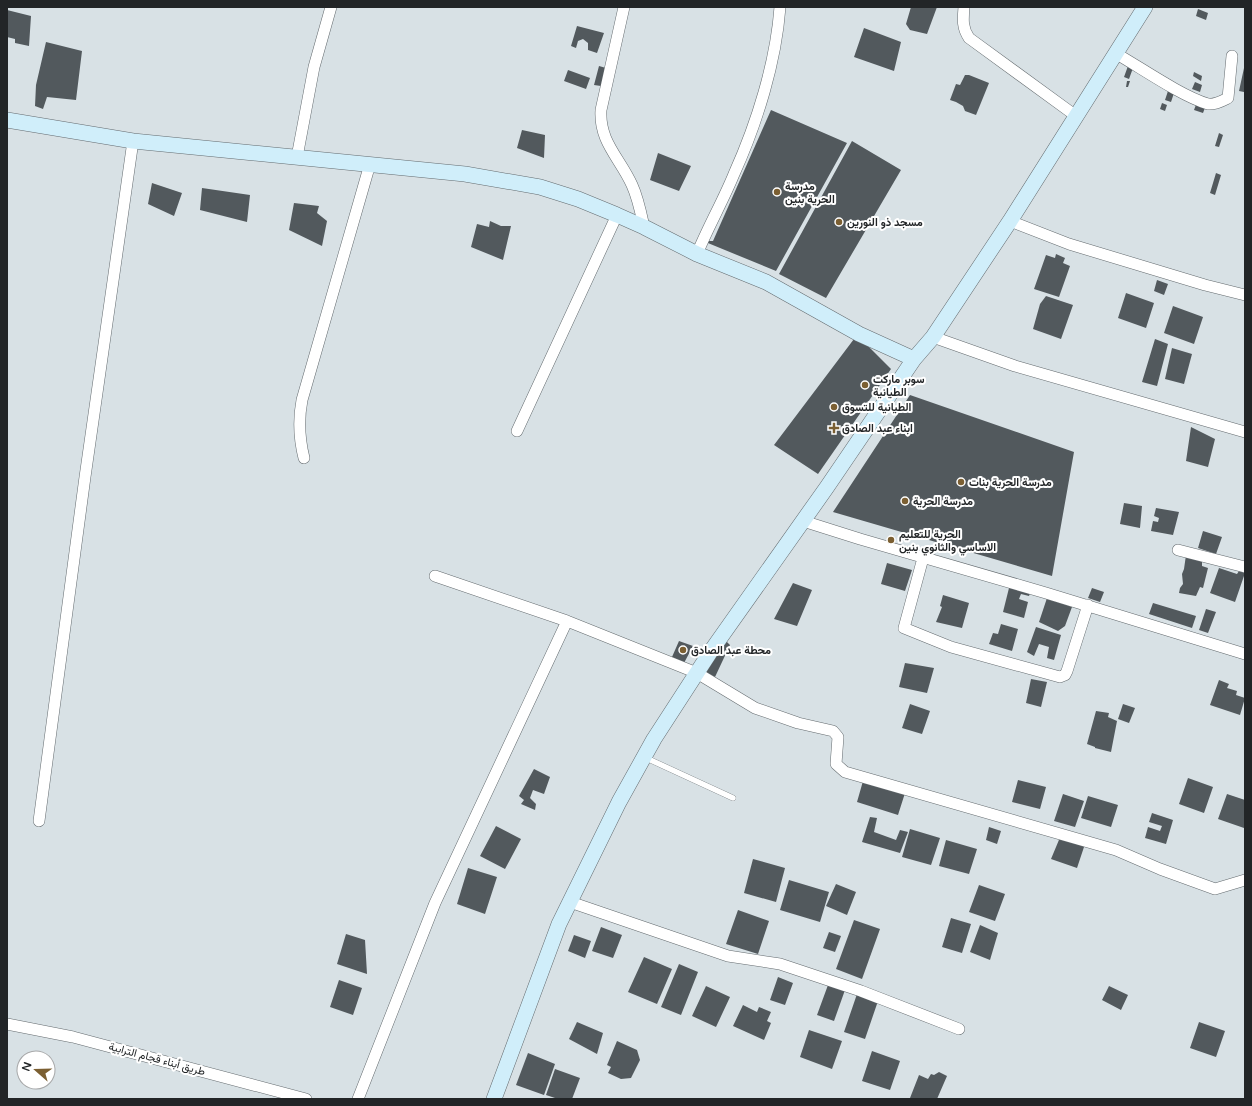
<svg xmlns="http://www.w3.org/2000/svg" width="1252" height="1106" font-family="'Varela Round',Vazirmatn,sans-serif">
	<style>
		.building { fill: #52595d }
		.lines { fill: none; stroke-linecap: round; stroke-linejoin: round }
		.lane-casing { stroke: #646b6f; stroke-width: 6 }
		.street-casing { stroke: #646b6f; stroke-width: 12 }
		.secondary-casing { stroke: #646b6f; stroke-width: 16 }
		.lane { stroke: #fff; stroke-width: 5.5 }
		.street { stroke: #fff; stroke-width: 11 }
		.secondary { stroke: #d0eefa; stroke-width: 15 }
		.poi-dot { fill: #7b5f32; stroke: #fff; stroke-width: 1.5 }
		.labels { text-anchor: middle; dominant-baseline: central; stroke-width: 4; stroke-linejoin: round; paint-order: stroke }
		.poi-label { font-size: 11px; font-weight: bold; fill: #222527; stroke: #fff; text-anchor: start }
		.street-label { font-size: 11px; fill: #222527; stroke: #fff }
	</style>
	<rect width="100%" height="100%" fill="#d8e1e5"/>
	<path class="building" d="M 911,7 L 937,7 L 927,34 L 910,30 L 906,24 Z
		M 1198,9 L 1208,13 L 1206,20 L 1196,16 Z
		M 7,10 L 31,16 L 29,46 L 15,43 L 15,39 L 7,37 Z
		M 577,26 L 604,33 L 597,53 L 588,50 L 588,43 L 583,39 L 578,41 L 576,48 L 571,46 Z
		M 864,28 L 901,42 L 894,71 L 854,57 Z
		M 46,42 L 82,51 L 76,100 L 47,97 L 43,109 L 35,106 L 36,85 Z
		M 599,66 L 606,68 L 601,86 L 594,85 Z
		M 1128,66 L 1133,68 L 1129,79 L 1124,77 Z
		M 1244,68 L 1245,90 L 1244,92 L 1239,91 Z
		M 568,70 L 590,78 L 586,89 L 564,81 Z
		M 1194,72 L 1202,76 L 1201,81 L 1193,76 Z
		M 965,75 L 969,75 L 989,83 L 976,115 L 965,111 L 963,106 L 956,102 L 950,100 L 956,84 L 960,85 Z
		M 1127,81 L 1130,81 L 1128,87 L 1126,87 Z
		M 1195,82 L 1202,85 L 1200,92 L 1192,89 Z
		M 1168,91 L 1174,93 L 1171,102 L 1165,100 Z
		M 1197,102 L 1206,105 L 1203,113 L 1194,110 Z
		M 1162,103 L 1167,105 L 1165,111 L 1160,109 Z
		M 771,110 L 847,143 L 776,271 L 703,241 L 713,241 Z
		M 522,130 L 545,135 L 544,158 L 517,148 Z
		M 1219,133 L 1223,135 L 1219,147 L 1215,146 Z
		M 852,141 L 901,170 L 826,298 L 779,274 Z
		M 658,153 L 691,166 L 679,191 L 650,180 Z
		M 1216,173 L 1221,175 L 1215,195 L 1210,193 Z
		M 152,183 L 182,193 L 174,216 L 148,204 Z
		M 202,188 L 250,195 L 247,222 L 200,210 Z
		M 294,203 L 319,206 L 317,213 L 327,221 L 322,246 L 289,230 Z
		M 490,221 L 501,226 L 511,226 L 503,260 L 471,247 L 477,224 L 489,227 Z
		M 1056,254 L 1065,258 L 1063,263 L 1070,266 L 1059,297 L 1034,289 L 1046,255 L 1055,258 Z
		M 1157,280 L 1168,284 L 1164,295 L 1154,291 Z
		M 1126,293 L 1154,303 L 1146,328 L 1118,318 Z
		M 1046,296 L 1073,305 L 1061,339 L 1033,329 L 1040,304 Z
		M 1173,306 L 1203,317 L 1194,344 L 1164,333 Z
		M 857,335 L 891,369 L 818,474 L 774,445 Z
		M 1155,339 L 1168,344 L 1157,386 L 1142,382 Z
		M 1172,348 L 1192,354 L 1184,384 L 1165,379 Z
		M 910,395 L 1074,452 L 1052,576 L 833,512 Z
		M 1191,427 L 1215,439 L 1208,467 L 1186,461 Z
		M 1124,503 L 1142,506 L 1140,528 L 1120,524 Z
		M 1156,508 L 1179,512 L 1173,535 L 1151,531 L 1153,521 L 1158,522 L 1159,518 L 1154,516 Z
		M 1203,531 L 1222,537 L 1216,554 L 1198,548 Z
		M 1186,555 L 1202,561 L 1202,566 L 1208,568 L 1203,588 L 1200,587 L 1196,596 L 1179,593 L 1180,588 L 1183,584 L 1182,574 L 1184,569 Z
		M 887,563 L 912,570 L 905,591 L 881,584 Z
		M 1219,568 L 1237,574 L 1239,571 L 1245,573 L 1235,602 L 1210,593 Z
		M 793,583 L 812,590 L 797,626 L 774,619 Z
		M 1010,584 L 1031,590 L 1029,596 L 1021,594 L 1019,599 L 1028,602 L 1024,618 L 1003,612 Z
		M 1092,588 L 1104,592 L 1100,602 L 1088,598 Z
		M 943,595 L 969,603 L 962,628 L 936,622 L 942,607 L 940,606 Z
		M 1047,598 L 1072,607 L 1065,626 L 1058,631 L 1039,622 Z
		M 1153,603 L 1196,616 L 1192,628 L 1149,614 Z
		M 1206,609 L 1216,612 L 1208,633 L 1199,630 Z
		M 1001,624 L 1018,629 L 1012,651 L 989,644 L 993,633 L 998,634 Z
		M 1036,627 L 1061,635 L 1054,660 L 1047,658 L 1049,647 L 1039,644 L 1034,656 L 1027,652 Z
		M 723,638 L 730,645 L 715,677 L 701,670 Z
		M 679,641 L 693,646 L 684,663 L 672,657 Z
		M 905,663 L 934,668 L 927,693 L 899,687 Z
		M 1031,679 L 1047,682 L 1041,707 L 1026,703 Z
		M 1219,680 L 1229,684 L 1227,688 L 1237,691 L 1236,695 L 1245,698 L 1240,715 L 1210,705 Z
		M 910,704 L 930,711 L 922,734 L 902,728 Z
		M 1123,704 L 1135,708 L 1129,723 L 1118,719 Z
		M 1096,711 L 1109,713 L 1108,717 L 1117,721 L 1111,752 L 1095,748 L 1095,747 L 1087,744 Z
		M 534,769 L 550,777 L 544,794 L 533,790 L 530,798 L 536,804 L 535,810 L 521,804 L 524,800 L 519,796 Z
		M 1188,778 L 1213,787 L 1204,813 L 1179,804 Z
		M 1018,780 L 1046,787 L 1040,809 L 1012,802 Z
		M 863,781 L 905,793 L 898,815 L 857,802 Z
		M 1063,794 L 1084,801 L 1075,827 L 1054,821 Z
		M 1227,794 L 1245,800 L 1244,828 L 1218,819 Z
		M 1088,796 L 1118,805 L 1111,827 L 1081,818 Z
		M 1152,813 L 1173,820 L 1166,844 L 1145,838 L 1148,827 L 1160,831 L 1162,826 L 1149,822 Z
		M 870,817 L 877,818 L 874,832 L 896,840 L 900,830 L 908,832 L 900,853 L 862,842 Z
		M 496,826 L 521,839 L 505,869 L 480,856 Z
		M 989,827 L 1001,831 L 997,844 L 986,840 Z
		M 910,829 L 940,838 L 931,865 L 902,857 Z
		M 1061,835 L 1085,844 L 1077,868 L 1051,859 Z
		M 946,840 L 977,849 L 969,874 L 939,866 Z
		M 753,859 L 785,868 L 776,902 L 744,893 Z
		M 468,868 L 497,877 L 485,914 L 457,904 Z
		M 789,880 L 829,892 L 820,922 L 780,910 Z
		M 836,884 L 856,892 L 847,915 L 826,906 Z
		M 979,885 L 1005,894 L 995,921 L 969,912 Z
		M 738,910 L 769,921 L 758,954 L 726,944 Z
		M 951,918 L 971,924 L 962,953 L 942,947 Z
		M 854,920 L 880,929 L 862,979 L 836,969 Z
		M 980,925 L 998,933 L 990,960 L 970,952 Z
		M 601,927 L 622,935 L 613,958 L 592,951 Z
		M 829,932 L 841,936 L 835,952 L 823,948 Z
		M 346,934 L 365,940 L 367,974 L 337,964 Z
		M 574,935 L 591,941 L 585,958 L 568,951 Z
		M 644,957 L 672,969 L 657,1004 L 628,992 Z
		M 679,964 L 698,972 L 681,1015 L 661,1007 Z
		M 778,977 L 793,983 L 785,1005 L 770,1000 Z
		M 339,980 L 362,988 L 353,1015 L 330,1007 Z
		M 828,985 L 845,990 L 834,1021 L 817,1015 Z
		M 706,986 L 730,997 L 716,1027 L 692,1016 Z
		M 1109,986 L 1128,995 L 1121,1010 L 1102,1000 Z
		M 857,994 L 878,1001 L 865,1039 L 844,1032 Z
		M 743,1005 L 757,1012 L 759,1007 L 771,1012 L 767,1021 L 771,1023 L 764,1040 L 733,1026 Z
		M 577,1022 L 603,1033 L 597,1054 L 569,1039 Z
		M 1199,1022 L 1225,1031 L 1216,1057 L 1190,1048 Z
		M 809,1030 L 842,1041 L 832,1069 L 800,1057 Z
		M 617,1041 L 637,1050 L 640,1060 L 631,1078 L 621,1079 L 608,1073 L 611,1067 L 607,1065 Z
		M 872,1051 L 900,1061 L 890,1090 L 862,1081 Z
		M 528,1053 L 555,1064 L 544,1095 L 516,1085 Z
		M 555,1069 L 580,1078 L 572,1099 L 558,1099 L 546,1095 Z
		M 939,1072 L 947,1076 L 937,1099 L 910,1098 L 919,1075 L 928,1079 L 931,1074 L 934,1075 Z"/>
	<g class="lines">
		<g class="lane-casing">
			<path id="lane" d="M 644,757 L 733,798"/>
		</g>
		<g class="street-casing">
			<path id="street" d="M 624,7 L 601,110 C 599,142 620,158 632,185 C 638,198 641,213 644,227
				M 964,7 C 963,19 962,28 969,38 L 1076,116
				M 1115,53 C 1140,67 1181,96 1208,104 C 1215,105 1222,101 1228,98 L 1232,56
				M 297,157 L 314,67 L 331,7
				M 1010,221 L 1069,244 L 1205,285 L 1245,295
				M 697,254 C 708,227 723,201 734,174 C 757,123 776,62 780,7
				M 933,337 L 1015,366 L 1245,432
				M 517,431 L 617,215
				M 304,458 C 299,438 298,421 302,400 L 370,164
				M 803,521 L 860,539 L 1046,593 L 1245,654
				M 1178,550 L 1245,567
				M 923,558 L 904,628 L 951,647 L 1060,677 L 1065,675 L 1067,671 L 1088,605
				M 435,576 L 567,621 L 697,673 L 755,708 L 798,723 L 833,731 L 838,737 L 836,764 L 845,772 L 1116,850 L 1160,869 L 1215,889 L 1245,880
				M 39,821 L 85,477 L 133,141
				M 570,902 L 728,956 L 780,964 L 861,991 L 959,1029
				M 7,1024 L 73,1037 L 306,1099
				M 358,1099 L 435,903 L 567,621"/>
		</g>
		<g class="secondary-casing">
			<path id="secondary" d="M 7,120 L 133,141 L 465,174 L 540,187 L 578,199 L 617,215 L 644,227 L 697,254 L 766,282 L 859,334 L 914,359
				M 494,1099 L 559,924 L 619,802 L 654,739 L 711,651 L 827,487 L 914,359 L 933,337 L 1010,221 L 1145,7"/>
		</g>
		<use href="#lane" class="lane"/>
		<use href="#street" class="street"/>
		<use href="#secondary" class="secondary"/>
	</g>
	<g class="poi-dot">
		<circle cx="777" cy="192" r="4"/>
		<circle cx="839" cy="222" r="4"/>
		<circle cx="865" cy="385" r="4"/>
		<circle cx="834" cy="407" r="4"/>
		<path d="M832 422h4v4h4v4h-4v4h-4v-4h-4v-4h4z"/>
		<circle cx="961" cy="482" r="4"/>
		<circle cx="905" cy="501" r="4"/>
		<circle cx="891" cy="540" r="4"/>
		<circle cx="683" cy="650" r="4"/>
	</g>
	<g class="labels">
		<g class="poi-label">
			<text x="785" y="186">مدرسة<tspan x="785" dy="13">الحرية بنين</tspan></text>
			<text x="847" y="222">مسجد ذو النورين</text>
			<text x="873" y="379">سوبر ماركت<tspan x="873" dy="13">الطيانية</tspan></text>
			<text x="842" y="407">الطيانية للتسوق</text>
			<text x="842" y="428">ابناء عبد الصادق</text>
			<text x="969" y="482">مدرسة الحرية بنات</text>
			<text x="913" y="501">مدرسة الحرية</text>
			<text x="899" y="534">الحرية للتعليم<tspan x="899" dy="13">الاساسي والثانوي بنين</tspan></text>
			<text x="691" y="650">محطة عبد الصادق</text>
		</g>
		<g class="street-label">
			<text transform="translate(157 1059) rotate(15)">طريق أبناء قجام الترابية</text>
		</g>
	</g>
	<rect width="1252" height="1106" fill="none" stroke="#222527" stroke-width="16"/>
	<g transform="translate(36 1070) rotate(290)"><circle r="19" fill="#ffffff" stroke="#a7a8a9"/>
	<path d="M0-3L7 15L0 10L-7 15Z" fill="#7b5f32"/>
	<text y="-6" font-size="11" font-weight="bold" text-anchor="middle" fill="#222527">N</text>
	</g>
</svg>
